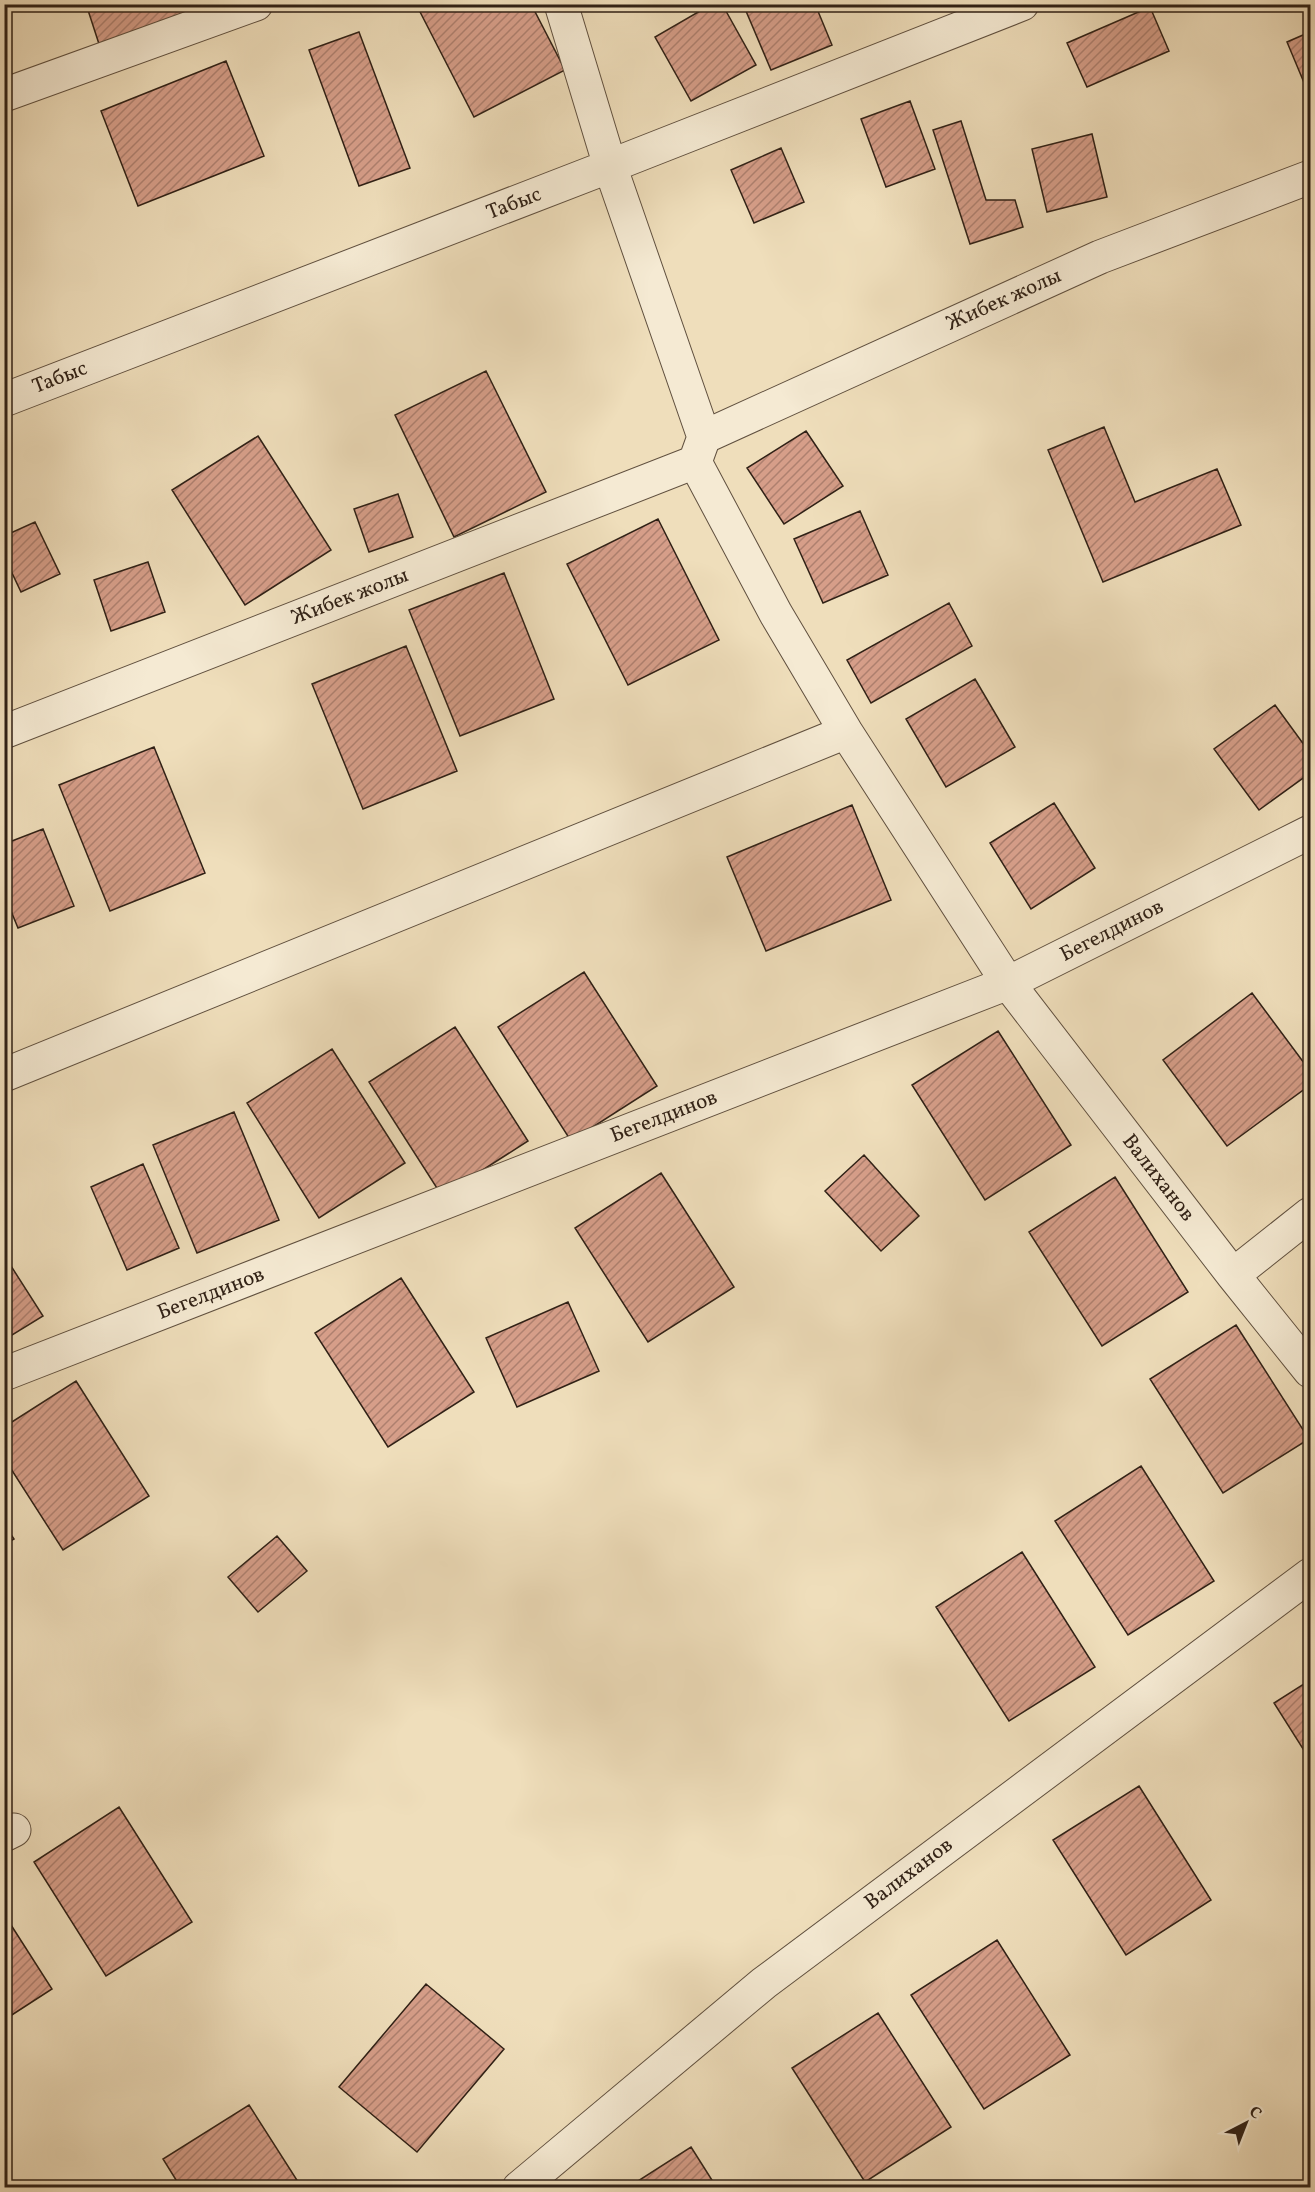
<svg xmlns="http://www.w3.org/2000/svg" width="1315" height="2192" font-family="Vollkorn,serif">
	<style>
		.building { fill: url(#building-hatch); stroke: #302116; stroke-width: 1.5 }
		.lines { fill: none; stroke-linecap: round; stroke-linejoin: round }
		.street-casing { stroke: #60503f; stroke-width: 35 }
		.street { stroke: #f5ead3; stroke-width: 33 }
		.labels { text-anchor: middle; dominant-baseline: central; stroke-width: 6; stroke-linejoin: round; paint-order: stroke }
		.street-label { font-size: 21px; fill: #302116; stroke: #f5ead3 }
	</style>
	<defs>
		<pattern id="building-hatch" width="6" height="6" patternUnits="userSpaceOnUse" patternTransform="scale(1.5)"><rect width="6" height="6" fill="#d69e89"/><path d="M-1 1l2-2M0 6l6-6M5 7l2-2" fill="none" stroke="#ae806f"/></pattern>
	</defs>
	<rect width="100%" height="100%" fill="#efdebb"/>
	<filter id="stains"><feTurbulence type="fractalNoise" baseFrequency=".00333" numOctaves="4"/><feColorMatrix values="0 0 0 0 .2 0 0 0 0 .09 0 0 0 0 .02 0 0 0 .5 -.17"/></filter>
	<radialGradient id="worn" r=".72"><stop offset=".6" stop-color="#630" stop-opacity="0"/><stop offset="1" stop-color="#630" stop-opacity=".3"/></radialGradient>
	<path class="building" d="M 86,4 L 229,4 L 100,47 Z
		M 416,4 L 531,4 L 565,70 L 474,117 Z
		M 712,4 L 722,4 L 756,65 L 691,101 L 655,37 Z
		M 743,4 L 815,4 L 832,45 L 771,70 Z
		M 1150,7 L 1169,51 L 1087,87 L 1067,43 Z
		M 359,32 L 410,168 L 359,186 L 309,50 Z
		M 1310,32 L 1310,97 L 1287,42 Z
		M 226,61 L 264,156 L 138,206 L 101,111 Z
		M 910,101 L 935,169 L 886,187 L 861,119 Z
		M 961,121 L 986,200 L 1015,200 L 1023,227 L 970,244 L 933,130 Z
		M 1092,134 L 1107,197 L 1047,212 L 1032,149 Z
		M 781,148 L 804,202 L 754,223 L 731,170 Z
		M 486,371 L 546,492 L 454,537 L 395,415 Z
		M 1104,427 L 1135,502 L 1217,469 L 1241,525 L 1103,582 L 1048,450 Z
		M 806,431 L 843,486 L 784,524 L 747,468 Z
		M 258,436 L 331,550 L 245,605 L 172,490 Z
		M 398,494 L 413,537 L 369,552 L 354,509 Z
		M 860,511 L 888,575 L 823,603 L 794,539 Z
		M 658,519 L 719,640 L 628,685 L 567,564 Z
		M 35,522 L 60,574 L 21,592 L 4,556 L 4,536 Z
		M 148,562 L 165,612 L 111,631 L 94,580 Z
		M 504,573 L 554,699 L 460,736 L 409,610 Z
		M 949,603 L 972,646 L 871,703 L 847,660 Z
		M 406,646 L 457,771 L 363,809 L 312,684 Z
		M 975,679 L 1015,747 L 946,787 L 906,719 Z
		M 1275,705 L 1310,753 L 1310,773 L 1259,810 L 1214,749 Z
		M 154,747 L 205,873 L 110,911 L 59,785 Z
		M 1054,803 L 1095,868 L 1031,909 L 990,843 Z
		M 852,805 L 891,900 L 766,951 L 727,857 Z
		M 43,829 L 74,906 L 18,928 L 4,894 L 4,844 Z
		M 584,972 L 657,1086 L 571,1141 L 498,1027 Z
		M 1252,993 L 1310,1071 L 1310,1085 L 1227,1146 L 1163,1060 Z
		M 455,1027 L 528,1141 L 442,1196 L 369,1082 Z
		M 998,1031 L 1071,1145 L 985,1200 L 912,1085 Z
		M 332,1049 L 405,1163 L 319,1218 L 247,1103 Z
		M 234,1112 L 279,1220 L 197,1253 L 153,1145 Z
		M 864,1155 L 919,1216 L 881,1251 L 825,1191 Z
		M 143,1164 L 179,1248 L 127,1270 L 91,1187 Z
		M 661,1173 L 734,1287 L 648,1342 L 575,1228 Z
		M 1115,1177 L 1188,1292 L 1102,1346 L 1029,1232 Z
		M 4,1255 L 43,1316 L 4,1340 Z
		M 401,1278 L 474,1392 L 388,1447 L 315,1333 Z
		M 568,1302 L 599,1371 L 517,1407 L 486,1338 Z
		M 1236,1325 L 1309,1439 L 1223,1493 L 1150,1379 Z
		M 76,1381 L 149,1496 L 63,1550 L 4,1458 L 4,1427 Z
		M 1141,1466 L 1214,1581 L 1128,1635 L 1055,1521 Z
		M 4,1524 L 14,1539 L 4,1545 Z
		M 277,1536 L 307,1571 L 258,1612 L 228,1577 Z
		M 1022,1552 L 1095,1667 L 1009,1721 L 936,1607 Z
		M 1310,1680 L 1310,1760 L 1274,1703 Z
		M 1139,1786 L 1211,1900 L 1126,1955 L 1053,1840 Z
		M 119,1807 L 192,1922 L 106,1976 L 34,1862 Z
		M 4,1914 L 52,1989 L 4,2020 Z
		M 997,1940 L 1070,2055 L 984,2109 L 911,1995 Z
		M 426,1984 L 504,2049 L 417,2152 L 339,2087 Z
		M 878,2013 L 951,2127 L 865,2182 L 792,2068 Z
		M 249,2105 L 302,2188 L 181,2188 L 163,2159 Z
		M 691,2147 L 717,2188 L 627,2188 Z"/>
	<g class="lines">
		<g class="street-casing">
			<path id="street" d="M 561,4 L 610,166 L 704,437 L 695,462 L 776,614 L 846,732 L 1008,983 L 1233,1275 L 1310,1371
				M 4,95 L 256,4
				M 4,400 L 610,166 L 1022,4
				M 704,437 L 1100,257 L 1310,177
				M 4,732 L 695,462
				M 4,1075 L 846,732
				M 1233,1275 L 1310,1214
				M 4,1374 L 1008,983 L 1310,832
				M 4,1835 L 14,1830
				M 519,2188 L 764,1983 L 1310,1575"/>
		</g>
		<use href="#street" class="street"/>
	</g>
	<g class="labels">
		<g class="street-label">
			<text transform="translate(514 204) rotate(-21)">Табыс</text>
			<text transform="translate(1004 300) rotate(-24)">Жибек жолы</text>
			<text transform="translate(60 378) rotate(-21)">Табыс</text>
			<text transform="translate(350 597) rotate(-21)">Жибек жолы</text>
			<text transform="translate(1112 931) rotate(-27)">Бегелдинов</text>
			<text transform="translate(664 1117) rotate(-21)">Бегелдинов</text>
			<text transform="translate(1158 1178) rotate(52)">Валиханов</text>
			<text transform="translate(211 1294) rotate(-21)">Бегелдинов</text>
			<text transform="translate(909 1874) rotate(-37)">Валиханов</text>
		</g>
	</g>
	<rect width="1315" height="2192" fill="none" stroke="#efdebb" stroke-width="24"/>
	<rect x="6" y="6" width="1303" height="2180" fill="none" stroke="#302116" stroke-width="3"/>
	<rect x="12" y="12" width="1291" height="2168" fill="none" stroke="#302116" stroke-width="1.5"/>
	<g transform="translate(1246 2123) rotate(42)" stroke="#f5ead3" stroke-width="4.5" paint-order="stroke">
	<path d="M0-4.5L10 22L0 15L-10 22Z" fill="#302116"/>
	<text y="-9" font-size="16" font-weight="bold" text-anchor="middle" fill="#302116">С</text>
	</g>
	<rect width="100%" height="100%" filter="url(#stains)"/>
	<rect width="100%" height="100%" fill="url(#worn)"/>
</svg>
